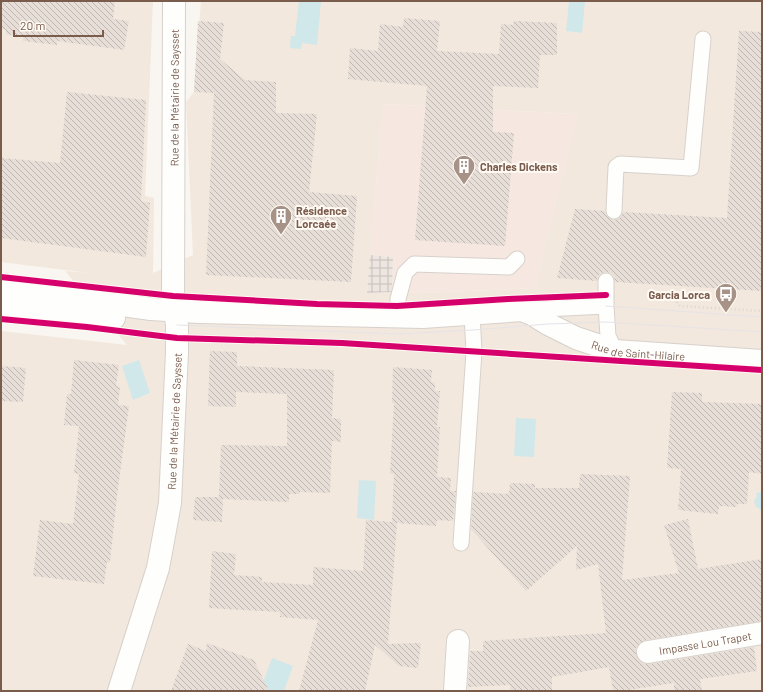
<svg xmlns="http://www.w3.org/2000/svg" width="763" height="692" font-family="Barlow,sans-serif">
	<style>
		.residential { fill: #f2e8de; fill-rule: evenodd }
		.commercial { fill: #f6e8e1 }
		.industrial { fill: url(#industrial-grid) }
		.water { fill: #d0e8ea }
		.building { fill: url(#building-back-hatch) }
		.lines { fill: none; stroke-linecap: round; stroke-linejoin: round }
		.service-casing { stroke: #d7d1cb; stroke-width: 17 }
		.minor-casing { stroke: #d7d1cb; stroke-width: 24 }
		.path { stroke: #dcd5d0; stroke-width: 2.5; stroke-dasharray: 1 3; stroke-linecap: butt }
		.service { stroke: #fefefd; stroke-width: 15 }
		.minor { stroke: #fefefd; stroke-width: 22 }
		.tram { stroke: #e6e3e7; stroke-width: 1 }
		.cycleway-casing { stroke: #fffaf3; stroke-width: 8 }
		.cycleway { stroke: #d6006c; stroke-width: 6 }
		.labels { text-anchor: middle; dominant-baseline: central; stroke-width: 4; stroke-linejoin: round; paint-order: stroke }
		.street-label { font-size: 11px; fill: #7a5c4d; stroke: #fffaf3 }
		.poi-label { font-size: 11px; font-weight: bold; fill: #7a5c4d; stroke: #fffaf3; text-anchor: start }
	</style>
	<defs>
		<pattern id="industrial-grid" width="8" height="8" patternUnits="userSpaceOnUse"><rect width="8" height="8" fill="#ede5e0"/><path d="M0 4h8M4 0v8" fill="none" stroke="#c5bdb8"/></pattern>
		<pattern id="building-back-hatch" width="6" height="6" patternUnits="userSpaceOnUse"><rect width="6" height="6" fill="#e6ded7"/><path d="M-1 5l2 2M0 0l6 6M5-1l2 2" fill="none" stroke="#bfb7b1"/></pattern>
	</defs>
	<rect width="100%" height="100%" fill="#f9f5f0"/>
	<path class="residential" d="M 1,1 L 153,1 L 145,196 L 154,198 L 153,273 L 193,255 L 186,102 L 194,92 L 201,1 L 762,1 L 762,691 L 1,691 L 1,331 L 127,345 L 65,271 L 89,273 L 1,262 ZM 383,104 L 577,114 L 535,288 L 424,293 L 392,292 L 367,293 Z"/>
	<path class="commercial" d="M 383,104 L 577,114 L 535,288 L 424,293 L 392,292 L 393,257 L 370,255 Z"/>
	<path class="industrial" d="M 370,255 L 393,257 L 392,292 L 367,293 Z"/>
	<path class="water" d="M 299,1 L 321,1 L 317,45 L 302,43 L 301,49 L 290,48 L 291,36 L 295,36 Z
		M 569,1 L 585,1 L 582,33 L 566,31 Z
		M 139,360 L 150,393 L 133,400 L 122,366 Z
		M 516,418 L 536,419 L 534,457 L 514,456 Z
		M 359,480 L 376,481 L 374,520 L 357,518 Z
		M 762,492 L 762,511 L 761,511 L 760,509 L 756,507 L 754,501 L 757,496 L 756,493 Z
		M 272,658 L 293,666 L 284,691 L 260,691 Z"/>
	<path class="building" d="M 1,1 L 115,1 L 113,19 L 129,21 L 124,50 L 57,41 L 57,45 L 23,41 L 23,37 L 6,34 L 6,30 L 1,29 Z
		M 404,18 L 440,21 L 437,51 L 499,54 L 501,24 L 513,25 L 514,21 L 557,23 L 557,55 L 540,55 L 538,88 L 493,86 L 493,132 L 514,133 L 505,246 L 415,240 L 427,86 L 348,79 L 350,48 L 378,51 L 380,24 L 403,27 Z
		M 198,21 L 224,23 L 220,59 L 245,80 L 276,82 L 276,113 L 317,114 L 309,192 L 357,196 L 351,282 L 206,275 L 214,93 L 194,92 Z
		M 739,31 L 762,32 L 762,291 L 615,282 L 614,276 L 611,273 L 606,272 L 601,273 L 598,276 L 597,281 L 557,278 L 575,209 L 605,211 L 606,215 L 609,218 L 613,220 L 618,219 L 622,215 L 623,212 L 727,218 Z
		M 67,92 L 146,100 L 141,201 L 150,203 L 146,257 L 1,238 L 1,158 L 60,163 Z
		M 210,351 L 237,352 L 237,366 L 334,370 L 332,418 L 341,419 L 341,442 L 332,441 L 330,493 L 300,492 L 299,494 L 289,494 L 289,502 L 223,499 L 222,522 L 193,520 L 195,497 L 219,497 L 221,445 L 287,446 L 287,394 L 236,392 L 236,407 L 208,406 Z
		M 74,360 L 119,365 L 116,386 L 120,387 L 118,405 L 129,406 L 117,496 L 110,562 L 107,562 L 104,584 L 33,576 L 40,520 L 73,524 L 79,474 L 74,473 L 79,426 L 64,425 L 67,394 L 71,394 Z
		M 1,366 L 26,368 L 23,402 L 1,401 Z
		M 393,367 L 432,370 L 431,382 L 435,383 L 435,391 L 440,391 L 437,427 L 440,427 L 437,477 L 451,478 L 450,491 L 456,491 L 453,521 L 437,520 L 436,526 L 397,523 L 388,644 L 421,643 L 418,668 L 399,666 L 375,645 L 365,691 L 299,691 L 318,620 L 280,617 L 280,612 L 209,608 L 212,551 L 236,554 L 234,575 L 262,577 L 262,582 L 313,585 L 313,567 L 363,571 L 366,520 L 392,522 L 394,474 L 390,474 L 394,403 L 392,403 Z
		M 672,392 L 702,393 L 702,402 L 762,404 L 762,474 L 749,472 L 747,504 L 737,504 L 736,507 L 719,506 L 718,514 L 678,510 L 681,469 L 667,468 Z
		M 580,474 L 630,476 L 622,580 L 679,573 L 664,525 L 688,519 L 698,569 L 762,559 L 762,621 L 646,640 L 640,643 L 636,648 L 636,654 L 639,660 L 644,664 L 650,664 L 754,647 L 757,671 L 700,679 L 702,691 L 674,691 L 674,683 L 622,691 L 613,691 L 609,667 L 552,677 L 552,691 L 510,691 L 510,685 L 468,687 L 470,651 L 483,651 L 483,641 L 606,633 L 598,564 L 576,570 L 577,546 L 526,591 L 471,529 L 473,492 L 509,494 L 510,483 L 535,484 L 535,488 L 579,488 Z
		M 207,643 L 254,660 L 269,691 L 171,691 L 188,644 L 206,651 Z"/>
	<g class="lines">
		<g class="service-casing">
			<path id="service" d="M 614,211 L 616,167 L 620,164 L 691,168 L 703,39
				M 606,281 L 606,306 L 608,336 L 615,351
				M 523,310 L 606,306
				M 398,317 L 398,299 L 405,273 L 414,264 L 509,267 L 517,259
				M 461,543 L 474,352 L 472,314"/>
		</g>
		<g class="minor-casing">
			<g id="minor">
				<path id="s1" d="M 1,288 L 151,309 L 199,312 L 423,317 L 522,310 L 532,314 L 548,324 L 576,338 L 615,351 L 762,361"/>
				<path d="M 1,306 L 114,318"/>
				<path id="s2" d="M 648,652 L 762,633"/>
				<path id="s3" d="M 119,691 L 158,568 L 170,503 L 177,352 L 177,325 L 173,296 L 174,1"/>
				<path d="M 455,691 L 458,641"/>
			</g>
		</g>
		<path class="path" d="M 674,299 L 680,306 L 762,311"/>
		<use href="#service" class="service"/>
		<use href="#minor" class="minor"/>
		<path class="tram" d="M 606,306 L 762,317
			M 177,325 L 397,334 L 473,330 L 548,324 L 607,322 L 762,332"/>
		<g class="cycleway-casing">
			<path id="cycleway" d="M 1,277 L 173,296 L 317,304 L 397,306 L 508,299 L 606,295
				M 1,319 L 87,327 L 177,338 L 342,343 L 762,370"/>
		</g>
		<use href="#cycleway" class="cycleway"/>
	</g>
	<defs>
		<g id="building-pin" transform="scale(1.15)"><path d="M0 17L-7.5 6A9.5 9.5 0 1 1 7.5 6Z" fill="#a69286" stroke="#fffaf3"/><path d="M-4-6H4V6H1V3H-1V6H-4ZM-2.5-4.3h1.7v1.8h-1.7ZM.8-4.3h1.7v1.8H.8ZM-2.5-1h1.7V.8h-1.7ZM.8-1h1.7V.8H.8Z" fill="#fff"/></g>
		<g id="bus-pin" transform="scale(1.15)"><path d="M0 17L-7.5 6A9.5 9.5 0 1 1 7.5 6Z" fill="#a69286" stroke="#fffaf3"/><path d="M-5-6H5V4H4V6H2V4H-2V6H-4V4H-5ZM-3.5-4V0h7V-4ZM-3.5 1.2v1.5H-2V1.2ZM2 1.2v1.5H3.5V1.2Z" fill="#fff"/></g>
	</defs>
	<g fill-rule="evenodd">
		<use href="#building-pin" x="464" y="166"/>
		<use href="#building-pin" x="281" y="216"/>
		<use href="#bus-pin" x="726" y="294"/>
	</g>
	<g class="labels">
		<g class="street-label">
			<text stroke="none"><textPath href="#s3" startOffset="601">Rue de la Métairie de Saysset</textPath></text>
			<text stroke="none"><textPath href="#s1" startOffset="648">Rue de Saint-Hilaire</textPath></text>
			<text stroke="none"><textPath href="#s3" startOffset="277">Rue de la Métairie de Saysset</textPath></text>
			<text stroke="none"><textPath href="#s2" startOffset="58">Impasse Lou Trapet</textPath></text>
		</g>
		<g class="poi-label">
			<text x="480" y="166">Charles Dickens</text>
			<text x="296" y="210">Résidence<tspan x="296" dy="13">Lorcaée</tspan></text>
			<text x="710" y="294" text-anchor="end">Garcia Lorca</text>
		</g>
	</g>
	<rect width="763" height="692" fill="none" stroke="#7a5c4d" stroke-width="4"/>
	<path d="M14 30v6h89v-6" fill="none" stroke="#7a5c4d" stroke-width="2"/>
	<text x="20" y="30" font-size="12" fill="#7a5c4d" stroke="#fffaf3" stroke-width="3" paint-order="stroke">20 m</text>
</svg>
